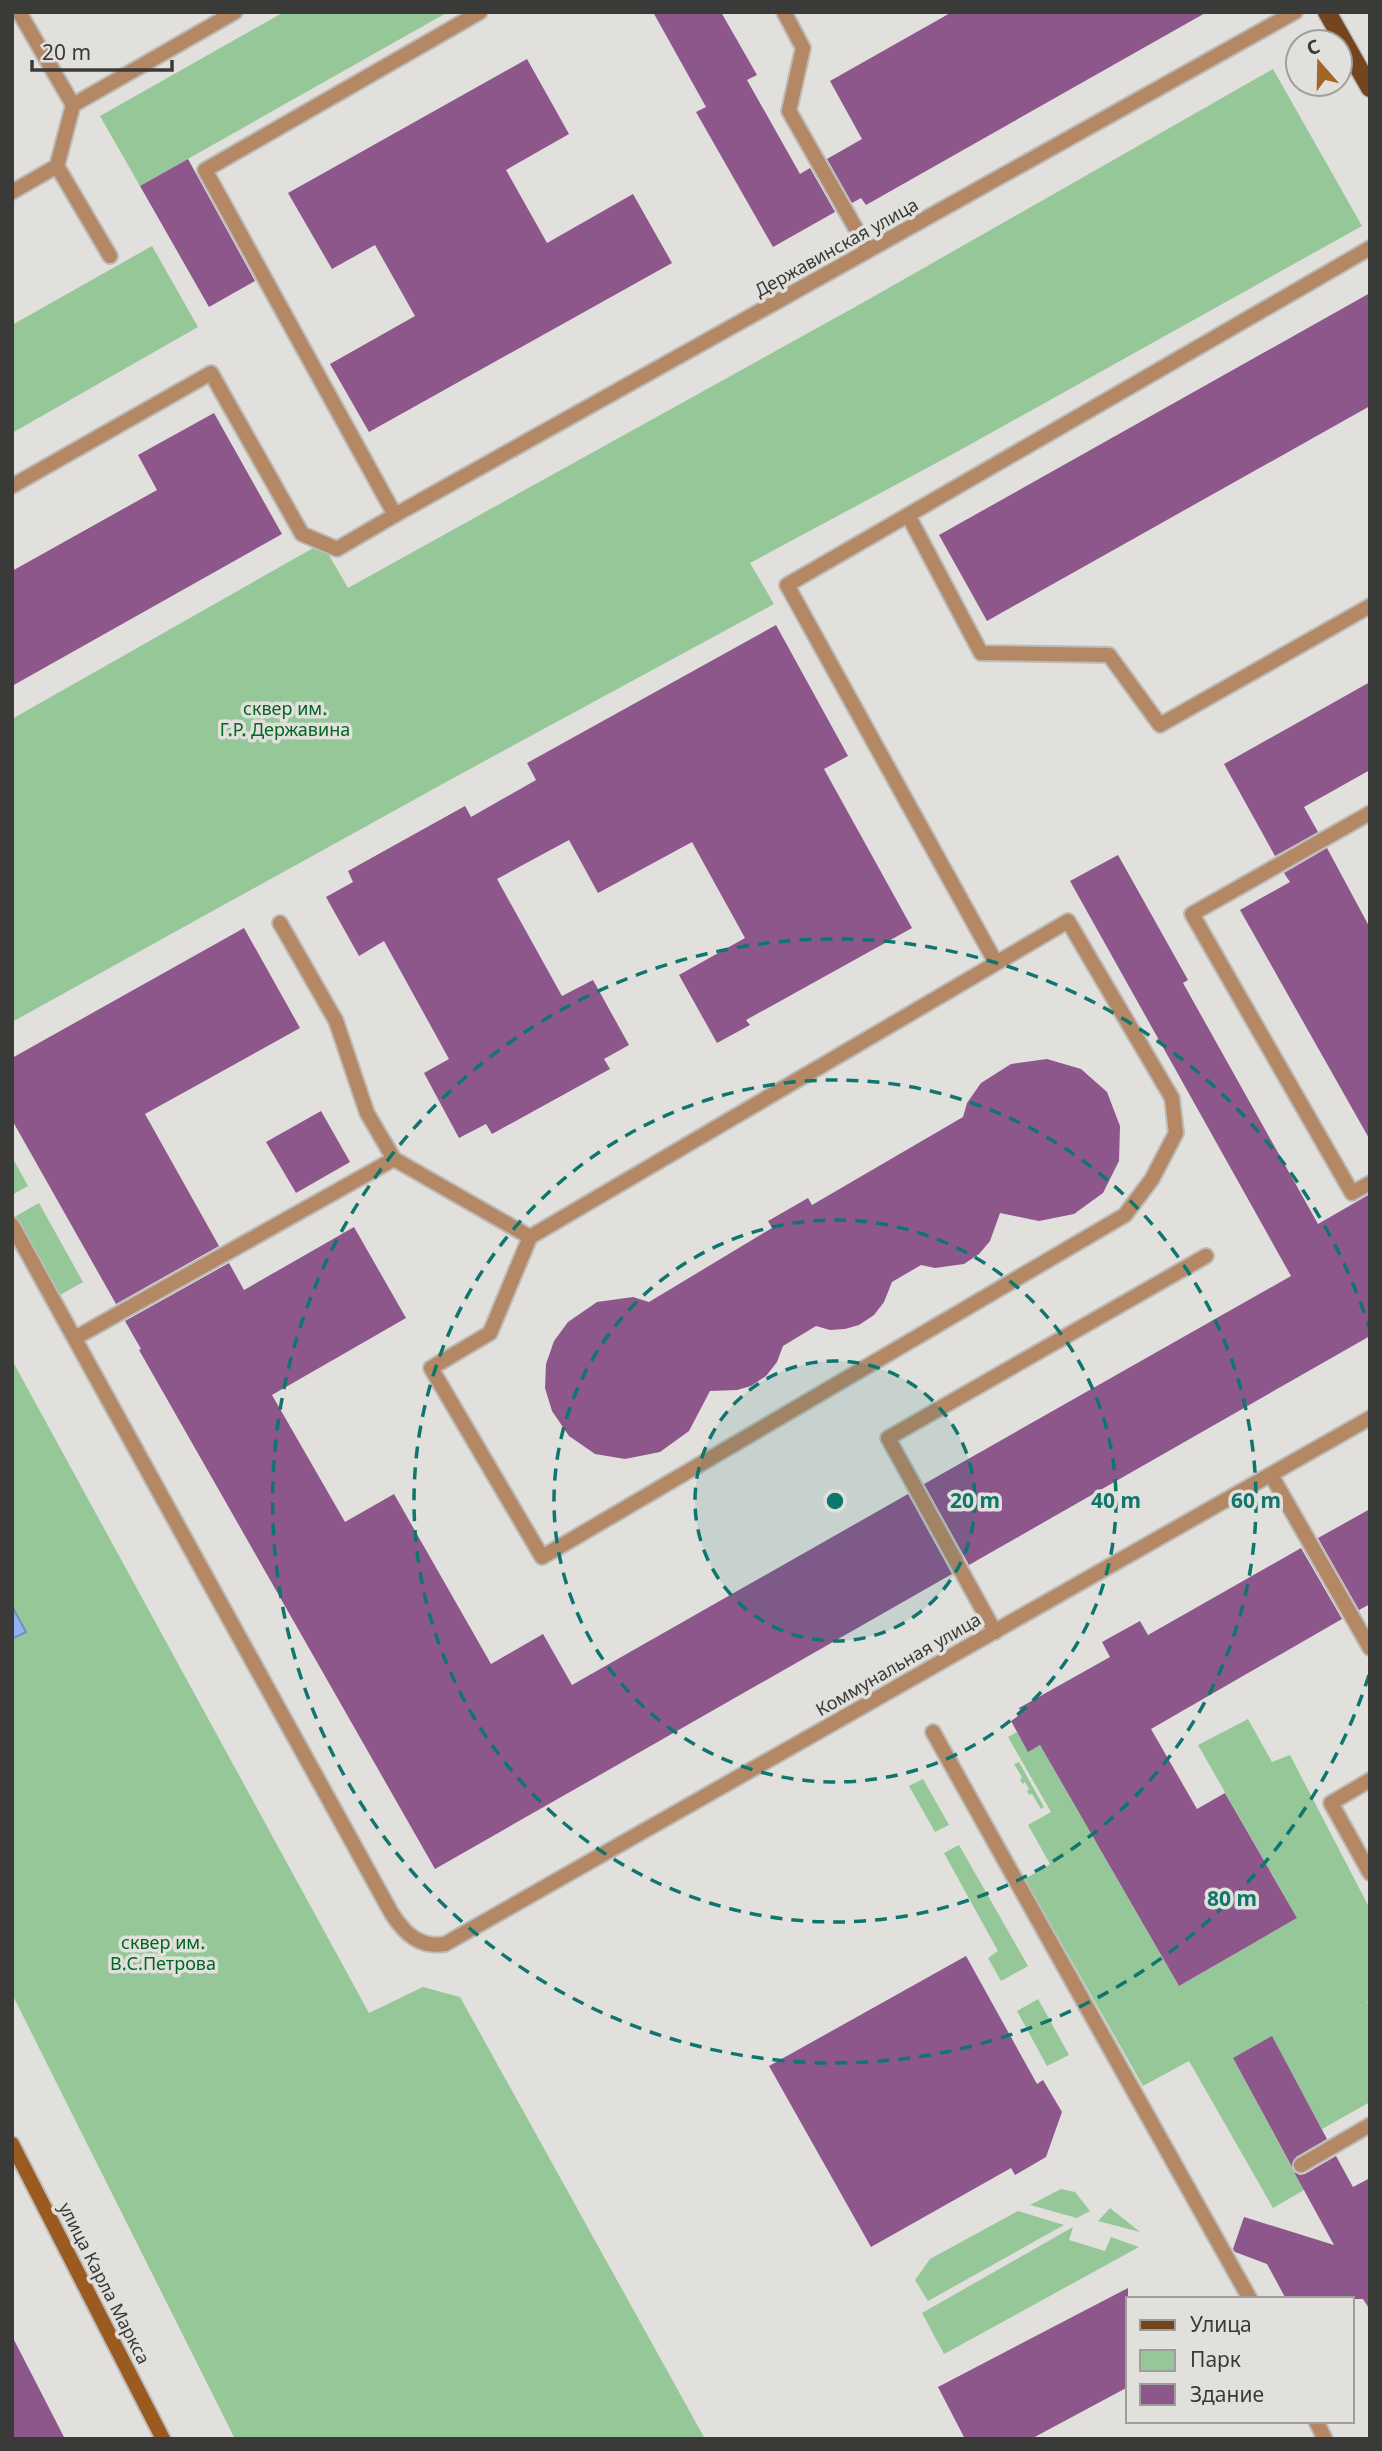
<svg xmlns="http://www.w3.org/2000/svg" width="1382" height="2451" font-family="'Noto Sans',sans-serif">
	<style>
		.green { fill: #95c799 }
		.water { fill: #91b3f5; stroke: #778fbc; stroke-width: 2 }
		.building { fill: #8d578c }
		.lines { fill: none; stroke-linecap: round; stroke-linejoin: round }
		.lane-casing { stroke: #bcbbb8; stroke-width: 18 }
		.street-casing { stroke: #bcbbb8; stroke-width: 18 }
		.secondary-casing { stroke: #bcbbb8; stroke-width: 18 }
		.primary-casing { stroke: #bcbbb8; stroke-width: 21 }
		.lane { stroke: #b48765; stroke-width: 14 }
		.street { stroke: #b48765; stroke-width: 14 }
		.secondary { stroke: #9b5a20; stroke-width: 14 }
		.primary { stroke: #74451f; stroke-width: 18 }
		.ring { fill: none; stroke: #0f766e; stroke-width: 3.5; stroke-dasharray: 12 9 }
		.labels { text-anchor: middle; dominant-baseline: central; stroke-width: 7; stroke-linejoin: round; paint-order: stroke }
		.street-label { font-size: 18px; fill: #3a3a38; stroke: #e1e0dc }
		.park-label { font-size: 18px; fill: #026621; stroke: #e1e0dc }
		.centre { fill: #0f766e; stroke: #e1e0dc; stroke-width: 3.5 }
		.ring-label { font-size: 21px; text-anchor: middle; font-weight: bold; fill: #0f766e; stroke: #e1e0dc; stroke-width: 7; stroke-linejoin: round; paint-order: stroke }
	</style>
	<rect width="100%" height="100%" fill="#e1e0dc"/>
	<path class="green" d="M 284,12 L 448,12 L 140,186 L 100,116 Z
		M 1273,69 L 1362,226 L 953,454 L 750,563 L 774,604 L 457,776 L 12,1022 L 12,719 L 322,543 L 348,588 L 864,302 Z
		M 152,246 L 198,327 L 12,433 L 12,325 Z
		M 12,1157 L 28,1186 L 12,1195 Z
		M 39,1203 L 83,1282 L 60,1295 L 16,1216 Z
		M 12,1360 L 369,2013 L 423,1987 L 460,1997 L 705,2439 L 235,2439 L 12,1994 L 12,1639 L 26,1632 L 12,1606 Z
		M 1248,1719 L 1272,1762 L 1290,1755 L 1370,1909 L 1370,2000 L 1367,2002 L 1370,2007 L 1370,2102 L 1322,2129 L 1272,2037 L 1233,2058 L 1304,2190 L 1273,2208 L 1189,2061 L 1143,2086 L 1025,1879 L 1050,1864 L 1028,1825 L 1051,1812 L 1008,1737 L 1017,1732 L 1028,1751 L 1040,1745 L 1179,1986 L 1297,1918 L 1198,1745 Z
		M 1019,1762 L 1044,1807 L 1041,1809 L 1032,1794 L 1029,1795 L 1027,1791 L 1029,1789 L 1025,1782 L 1023,1784 L 1020,1780 L 1022,1777 L 1014,1764 Z
		M 923,1779 L 949,1825 L 935,1832 L 909,1786 Z
		M 959,1845 L 1028,1966 L 1001,1981 L 988,1958 L 998,1951 L 944,1853 Z
		M 1038,1999 L 1069,2055 L 1047,2066 L 1017,2011 Z
		M 1061,2189 L 1075,2192 L 1090,2211 L 1077,2218 L 1030,2205 Z
		M 1110,2208 L 1140,2232 L 1098,2221 Z
		M 1018,2211 L 1064,2225 L 928,2301 L 915,2280 L 930,2259 Z
		M 1073,2227 L 1069,2240 L 1105,2251 L 1111,2237 L 1139,2247 L 944,2354 L 922,2313 Z"/>
	<path class="water" d="M 12,1606 L 26,1632 L 12,1639 Z"/>
	<path class="building" d="M 653,12 L 721,12 L 757,75 L 747,80 L 800,174 L 810,168 L 835,212 L 773,247 L 696,112 L 706,107 Z
		M 952,12 L 1207,12 L 866,205 L 861,198 L 852,203 L 827,159 L 862,139 L 830,81 Z
		M 527,59 L 569,134 L 506,170 L 547,243 L 633,194 L 672,263 L 369,432 L 330,364 L 415,316 L 375,245 L 332,269 L 288,193 Z
		M 188,159 L 255,281 L 209,307 L 140,186 Z
		M 1370,293 L 1370,406 L 987,621 L 939,535 Z
		M 214,413 L 282,534 L 12,686 L 12,571 L 157,490 L 138,455 Z
		M 776,625 L 848,756 L 824,769 L 912,928 L 746,1020 L 750,1025 L 717,1043 L 679,975 L 745,938 L 692,842 L 598,893 L 569,840 L 497,879 L 562,996 L 593,980 L 629,1045 L 604,1059 L 610,1069 L 492,1134 L 486,1124 L 459,1138 L 424,1073 L 449,1059 L 384,941 L 359,956 L 326,897 L 353,882 L 348,871 L 465,806 L 471,817 L 536,780 L 527,763 Z
		M 1370,682 L 1370,770 L 1304,807 L 1318,832 L 1275,856 L 1224,764 Z
		M 1327,848 L 1370,928 L 1370,1140 L 1240,910 L 1290,882 L 1284,873 Z
		M 1118,855 L 1188,980 L 1183,983 L 1318,1224 L 1370,1194 L 1370,1336 L 969,1565 L 924,1484 L 1291,1276 L 1070,881 Z
		M 244,928 L 300,1028 L 145,1114 L 219,1246 L 116,1304 L 12,1120 L 12,1058 Z
		M 1047,1059 L 1081,1069 L 1107,1092 L 1120,1126 L 1119,1161 L 1103,1193 L 1074,1214 L 1039,1221 L 1000,1213 L 990,1241 L 979,1254 L 964,1264 L 935,1268 L 921,1265 L 892,1282 L 884,1302 L 874,1315 L 859,1325 L 845,1329 L 830,1330 L 816,1326 L 783,1346 L 777,1362 L 766,1376 L 751,1386 L 737,1390 L 710,1391 L 689,1431 L 660,1452 L 625,1459 L 595,1454 L 569,1436 L 552,1411 L 545,1388 L 546,1364 L 554,1341 L 568,1322 L 597,1302 L 633,1297 L 649,1302 L 772,1228 L 768,1221 L 808,1198 L 812,1205 L 963,1117 L 967,1103 L 981,1083 L 1011,1064 Z
		M 321,1111 L 350,1162 L 296,1193 L 266,1142 Z
		M 354,1227 L 406,1318 L 272,1395 L 345,1522 L 394,1494 L 491,1664 L 543,1634 L 572,1685 L 908,1494 L 952,1574 L 435,1869 L 139,1350 L 141,1349 L 125,1321 L 229,1263 L 244,1290 Z
		M 1370,1509 L 1370,1604 L 1359,1610 L 1318,1538 Z
		M 1301,1548 L 1342,1619 L 1151,1729 L 1197,1809 L 1225,1793 L 1297,1918 L 1179,1986 L 1040,1745 L 1028,1752 L 1011,1721 L 1022,1713 L 1019,1708 L 1110,1657 L 1102,1642 L 1140,1621 L 1148,1635 Z
		M 966,1956 L 1037,2084 L 1043,2080 L 1062,2112 L 1046,2157 L 1015,2175 L 1011,2168 L 871,2247 L 769,2066 Z
		M 1272,2036 L 1327,2139 L 1296,2157 L 1292,2167 L 1233,2058 Z
		M 1336,2156 L 1353,2187 L 1370,2178 L 1370,2310 L 1363,2299 L 1286,2299 L 1267,2264 L 1235,2252 L 1233,2249 L 1244,2217 L 1334,2245 L 1294,2172 L 1300,2175 L 1305,2174 Z
		M 1128,2288 L 1128,2387 L 1031,2439 L 965,2439 L 938,2387 Z
		M 12,2336 L 65,2439 L 12,2439 Z"/>
	<g class="lines">
		<g class="lane-casing">
			<path id="lane" d="M 19,12 L 73,105 L 57,166
				M 784,12 L 803,48 L 789,111 L 868,250
				M 73,105 L 235,12
				M 12,192 L 57,166 L 110,256
				M 12,486 L 211,373 L 302,534 L 337,549 L 395,515 L 205,170 L 480,12
				M 908,515 L 981,653 L 1109,655 L 1160,725 L 1370,606
				M 1370,813 L 1192,914 L 1352,1193 L 1370,1183
				M 1068,921 L 1172,1098 L 1176,1133 L 1152,1179 L 1125,1215 L 542,1557 L 431,1368 L 490,1333 L 530,1237 Z
				M 996,963 L 787,585 L 1370,248
				M 394,1159 L 530,1237
				M 75,1338 L 394,1159 L 367,1113 L 336,1021 L 280,923
				M 1271,1475 L 1370,1648
				M 995,1632 L 888,1438 L 1206,1256
				M 1370,1780 L 1331,1803 L 1370,1873
				M 1301,2165 L 1370,2125"/>
		</g>
		<g class="street-casing">
			<path id="street" d="M 395,515 L 1295,12
				M 12,1225 L 392,1914 C 405,1934 420,1948 445,1944 L 1370,1418
				M 933,1732 L 1250,2299
				M 1316,2421 L 1325,2439"/>
		</g>
		<g class="secondary-casing">
			<path id="secondary" d="M 12,2144 L 163,2439"/>
		</g>
		<g class="primary-casing">
			<path id="primary" d="M 1327,12 L 1370,88"/>
		</g>
		<use href="#lane" class="lane"/>
		<use href="#street" class="street"/>
		<use href="#secondary" class="secondary"/>
		<use href="#primary" class="primary"/>
	</g>
	<circle cx="835" cy="1501" r="140" fill="#0f766e" fill-opacity=".12"/>
	<g class="ring">
		<circle cx="835" cy="1501" r="140"/>
		<circle cx="835" cy="1501" r="281"/>
		<circle cx="835" cy="1501" r="421"/>
		<path d="M1369 1675A562 562 0 1 1 1369 1327"/>
	</g>
	<g class="labels">
		<g class="street-label">
			<text transform="translate(836 247) rotate(-29)">Державинская улица</text>
			<text transform="translate(898 1664) rotate(-30)">Коммунальная улица</text>
			<text transform="translate(105 2283) rotate(63)">улица Карла Маркса</text>
		</g>
		<g class="park-label">
			<text x="285" y="708">сквер им.<tspan x="285" dy="21">Г.Р. Державина</tspan></text>
			<text x="163" y="1942">сквер им.<tspan x="163" dy="21">В.С.Петрова</tspan></text>
		</g>
	</g>
	<circle cx="835" cy="1501" r="10" class="centre"/>
	<g class="ring-label">
		<text x="975" y="1508">20 m</text>
		<text x="1116" y="1508">40 m</text>
		<text x="1256" y="1508">60 m</text>
		<text x="1232" y="1906">80 m</text>
	</g>
	<rect width="1382" height="2451" fill="none" stroke="#3a3a38" stroke-width="28"/>
	<rect x="1126" y="2297" width="228" height="126" fill="#e1e0dc" stroke="#9e9e9a" stroke-width="2"/>
	<rect x="1140" y="2320" width="35" height="10" fill="#74451f" stroke="#9e9e9a" stroke-width="2"/>
	<text x="1190" y="2332" font-size="21" fill="#3a3a38">Улица</text>
	<rect x="1140" y="2350" width="35" height="21" fill="#95c799" stroke="#9e9e9a" stroke-width="2"/>
	<text x="1190" y="2367" font-size="21" fill="#3a3a38">Парк</text>
	<rect x="1140" y="2384" width="35" height="21" fill="#8d578c" stroke="#9e9e9a" stroke-width="2"/>
	<text x="1190" y="2402" font-size="21" fill="#3a3a38">Здание</text>
	<g transform="translate(1319 63) rotate(340)"><circle r="33" fill="#e1e0dc" stroke="#9e9e9a" stroke-width="2"/>
	<path d="M0-5L12 26L0 18L-12 26Z" fill="#a3662a"/>
	<text y="-10" font-size="19" font-weight="bold" text-anchor="middle" fill="#3a3a38">С</text>
	</g>
	<path d="M32 60v10h140v-10" fill="none" stroke="#3a3a38" stroke-width="3.5"/>
	<text x="42" y="60" font-size="21" fill="#3a3a38" stroke="#e1e0dc" stroke-width="5" paint-order="stroke">20 m</text>
</svg>
